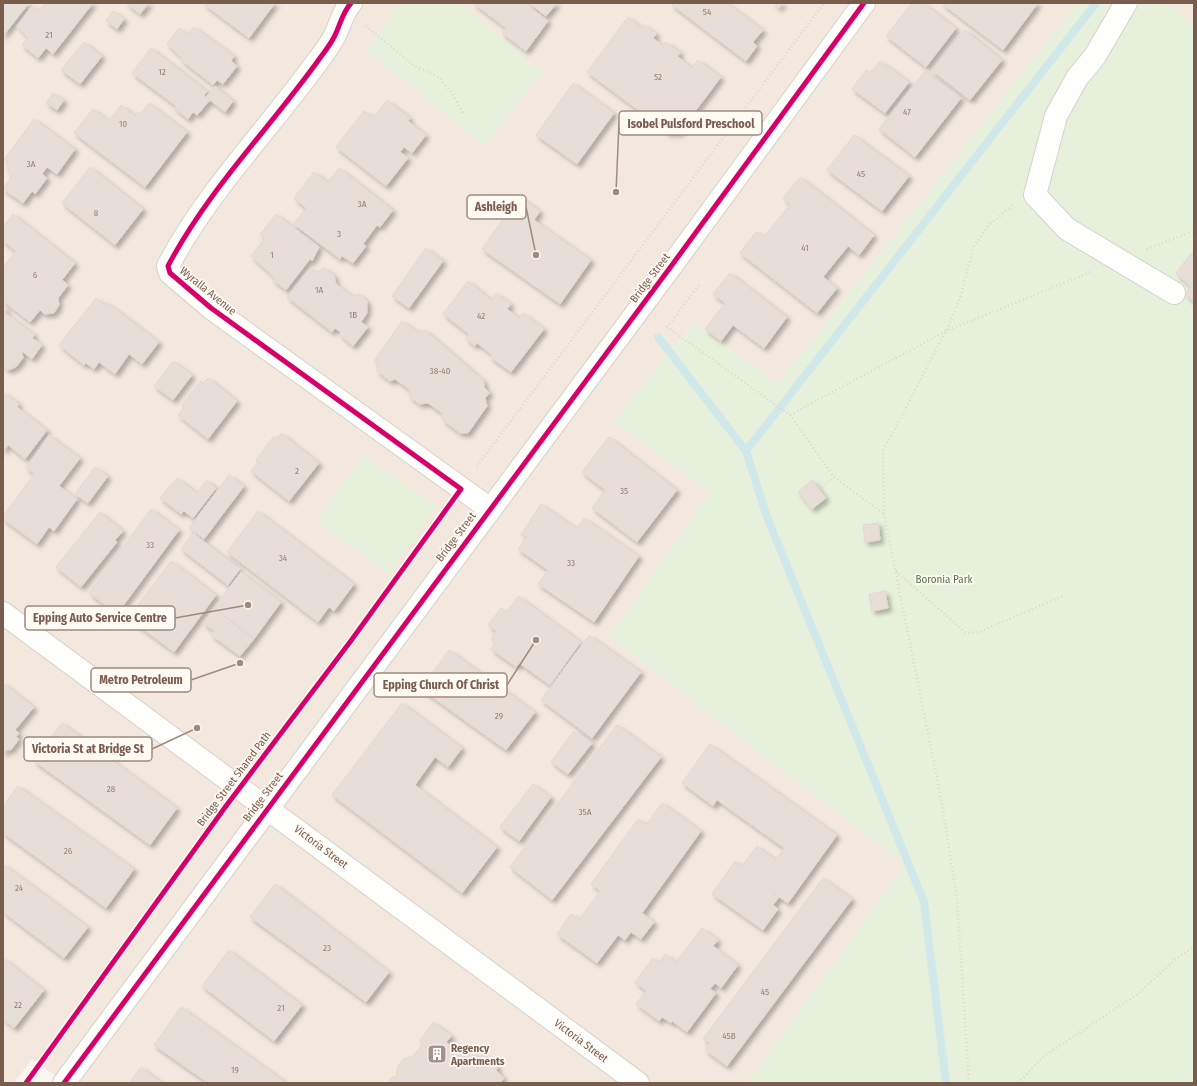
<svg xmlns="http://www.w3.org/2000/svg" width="1197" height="1086" font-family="'Fira Sans Condensed',sans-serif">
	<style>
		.residential { fill: #f2e8de }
		.green { fill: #e7f0db }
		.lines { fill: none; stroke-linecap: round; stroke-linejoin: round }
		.stream { stroke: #d0e8ea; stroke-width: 8 }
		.building { fill: #e6ded7; stroke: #e2d8d2; filter: url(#shadow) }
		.minor-casing { stroke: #d7d1cb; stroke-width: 24 }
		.path { stroke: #dcd5d0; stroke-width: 2.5; stroke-dasharray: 1 3; stroke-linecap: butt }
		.minor { stroke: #fefefd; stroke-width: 22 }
		.cycleway-casing { stroke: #fffaf3; stroke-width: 8 }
		.cycleway { stroke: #d6006c; stroke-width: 5 }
		.labels { text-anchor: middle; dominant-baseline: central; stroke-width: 3.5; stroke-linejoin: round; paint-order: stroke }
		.number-label { font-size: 9px; fill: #977e72 }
		.street-label { font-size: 11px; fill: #7a5c4d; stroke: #fffaf3 }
		.park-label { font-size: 11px; fill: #537a41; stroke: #fffaf3 }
		.poi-label { font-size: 11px; font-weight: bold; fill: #7a5c4d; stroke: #fffaf3; text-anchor: start }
		.leader { fill: none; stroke: #9f8a7d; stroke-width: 1.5 }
		.callout-dot { fill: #9f8a7d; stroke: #fffaf3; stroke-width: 1.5 }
		.callout { fill: #fffaf3; stroke: #9f8a7d; stroke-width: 1.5 }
		.callout-label { font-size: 12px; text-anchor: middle; font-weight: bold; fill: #7a5c4d }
	</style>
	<defs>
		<filter id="shadow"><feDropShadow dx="3.5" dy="3.5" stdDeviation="2" flood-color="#0004"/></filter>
	</defs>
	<rect width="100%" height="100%" fill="#f9f5f0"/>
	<path class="residential" d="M 3,3 L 1194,3 L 1194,1083 L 65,1083 L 32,1059 L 14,1083 L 3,1083 Z"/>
	<path class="green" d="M 403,3 L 458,3 L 543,72 L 484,145 L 365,49 Z
		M 1077,3 L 1164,3 L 1194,25 L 1194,1083 L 747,1083 L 905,865 L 609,636 L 710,492 L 613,422 L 693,322 L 778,383 Z
		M 363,455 L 437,506 L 389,574 L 316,522 Z"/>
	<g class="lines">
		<path class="stream" d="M 658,337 L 746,451
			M 946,1083 L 924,902 L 767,517 L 746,451 L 1096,3"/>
	</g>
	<path class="building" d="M 3,3 L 29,3 L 3,36 Z
		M 45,3 L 93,3 L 53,54 L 46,48 L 38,58 L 22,45 L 28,38 L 17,26 L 32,6 L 39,11 Z
		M 126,3 L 149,3 L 140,14 Z
		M 204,3 L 275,3 L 249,38 L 205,5 Z
		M 473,3 L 525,3 L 548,21 L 526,51 L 502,33 L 506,28 Z
		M 529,3 L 557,3 L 546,16 Z
		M 673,3 L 727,3 L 763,30 L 753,42 L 757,46 L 746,61 L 672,5 Z
		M 773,3 L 783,3 L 779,8 Z
		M 912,3 L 923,3 L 956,28 L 926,67 L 886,36 Z
		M 941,3 L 1038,3 L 1003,50 Z
		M 113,11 L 124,19 L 117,29 L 106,21 Z
		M 628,17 L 642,28 L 644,25 L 657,34 L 653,38 L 663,46 L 666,42 L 681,53 L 677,56 L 692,68 L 698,60 L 721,77 L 678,134 L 673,131 L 670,134 L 587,72 Z
		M 194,27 L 234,56 L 231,61 L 237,66 L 223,84 L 217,80 L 213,85 L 181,60 L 182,58 L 167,44 L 179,28 L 188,34 Z
		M 965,30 L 1002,60 L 970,100 L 932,70 Z
		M 84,42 L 102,56 L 80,84 L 61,70 Z
		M 151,48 L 207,91 L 204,96 L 210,100 L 197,115 L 193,112 L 188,119 L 174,108 L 176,106 L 132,73 Z
		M 880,61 L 909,82 L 885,113 L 852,89 L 866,70 L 870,73 Z
		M 925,71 L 961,98 L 915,157 L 879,129 Z
		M 573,83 L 614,113 L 577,164 L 536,135 Z
		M 215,86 L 233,101 L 225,112 L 206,97 Z
		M 53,93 L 64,100 L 57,110 L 46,103 Z
		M 387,100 L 410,118 L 408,121 L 426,135 L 412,153 L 404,147 L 400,152 L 408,158 L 386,186 L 336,147 L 364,111 L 373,118 Z
		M 149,103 L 187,132 L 145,187 L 74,133 L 93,109 L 109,121 L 121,105 L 136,116 L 139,112 L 141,114 Z
		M 34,119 L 75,149 L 57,174 L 47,167 L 42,174 L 47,178 L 35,194 L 32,191 L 23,203 L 3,189 L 11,178 L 5,158 Z
		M 854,135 L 909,176 L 882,211 L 827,170 Z
		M 90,167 L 143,209 L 115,245 L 62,203 Z
		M 339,168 L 393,210 L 380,227 L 377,225 L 363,244 L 366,246 L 353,263 L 342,256 L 340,259 L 294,224 L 306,208 L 294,198 L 314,172 L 328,182 Z
		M 800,177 L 874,235 L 859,255 L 848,246 L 823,277 L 837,288 L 817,313 L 740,253 L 756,232 L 765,236 L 790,204 L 783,198 Z
		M 519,196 L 540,211 L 534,220 L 591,260 L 560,304 L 482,249 Z
		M 13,214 L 75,263 L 62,280 L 68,285 L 58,298 L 59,305 L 54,313 L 44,314 L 40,310 L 30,322 L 3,301 L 3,275 L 7,270 L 3,267 L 16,251 L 3,241 L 3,227 Z
		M 276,214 L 319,247 L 312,261 L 310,259 L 286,290 L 273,280 L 274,277 L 251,256 L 265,238 L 260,235 Z
		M 426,248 L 443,261 L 409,308 L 392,296 Z
		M 1194,250 L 1194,302 L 1185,294 L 1191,287 L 1176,273 Z
		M 310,268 L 316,273 L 324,268 L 334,275 L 336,284 L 352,296 L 359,294 L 367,301 L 367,313 L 361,322 L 368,327 L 353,346 L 339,334 L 341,332 L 335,328 L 332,332 L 287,297 Z
		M 730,273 L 787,317 L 764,348 L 733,325 L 721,341 L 705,329 L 725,303 L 713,294 Z
		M 468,281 L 491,300 L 496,293 L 511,304 L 507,309 L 519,318 L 523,313 L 544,329 L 511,372 L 490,357 L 492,355 L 477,343 L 475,346 L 466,339 L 469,334 L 443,314 Z
		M 96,298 L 104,305 L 106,302 L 159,342 L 142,364 L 129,354 L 115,374 L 99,362 L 94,369 L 86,363 L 84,365 L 59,345 Z
		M 3,306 L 7,309 L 4,312 L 35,335 L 32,338 L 42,345 L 32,359 L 22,351 L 23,358 L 16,367 L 8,370 L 3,366 Z
		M 402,321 L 418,332 L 425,330 L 484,381 L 484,387 L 490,393 L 485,398 L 487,406 L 468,433 L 460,433 L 443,420 L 442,413 L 428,403 L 419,404 L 410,397 L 410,390 L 395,379 L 390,381 L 377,371 L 378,364 L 374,361 Z
		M 173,361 L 192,375 L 173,400 L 154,386 Z
		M 208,378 L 237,401 L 208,439 L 178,415 L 184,407 L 182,405 L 201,381 L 203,383 Z
		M 3,392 L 19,404 L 17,407 L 47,430 L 25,459 L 8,445 L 3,451 Z
		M 281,433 L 319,463 L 289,501 L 251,471 L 258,462 L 256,460 L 274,436 L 277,438 Z
		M 49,435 L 80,458 L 59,486 L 77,499 L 54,531 L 49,527 L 37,544 L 3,519 L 3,517 L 34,474 L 26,468 Z
		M 609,437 L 677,490 L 637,542 L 592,508 L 605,490 L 582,472 Z
		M 95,467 L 108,476 L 88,503 L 75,494 Z
		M 229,475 L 244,486 L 204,539 L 189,528 Z
		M 177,478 L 197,493 L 207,480 L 216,488 L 193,518 L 184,511 L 181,514 L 160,498 Z
		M 812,480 L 826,498 L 812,509 L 798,492 Z
		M 541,504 L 577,529 L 584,518 L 639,556 L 594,622 L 538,584 L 548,570 L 518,549 L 527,537 L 521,535 Z
		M 151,509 L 179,530 L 117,614 L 89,593 Z
		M 258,511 L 354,584 L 334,611 L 329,607 L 318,622 L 227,552 Z
		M 100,512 L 123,531 L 115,540 L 117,542 L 81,587 L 56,567 Z
		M 878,523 L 880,540 L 865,542 L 863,525 Z
		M 193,533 L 240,569 L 228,585 L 181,549 Z
		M 171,561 L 216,595 L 174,652 L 128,618 Z
		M 241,572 L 281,602 L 254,639 L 214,608 Z
		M 885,591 L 888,608 L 872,611 L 869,594 Z
		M 518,596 L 581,642 L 550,685 L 519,663 L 516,667 L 491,649 L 496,643 L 491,639 L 496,631 L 488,625 L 501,608 L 507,612 Z
		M 214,608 L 254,639 L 240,656 L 211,635 L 214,631 L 203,623 Z
		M 589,635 L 641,672 L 592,738 L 541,700 Z
		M 449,650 L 535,712 L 506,750 L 421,689 Z
		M 3,683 L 34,707 L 15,730 L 19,733 L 16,737 L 19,739 L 11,750 L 6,750 L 3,754 Z
		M 402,703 L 462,748 L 448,767 L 435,757 L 415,785 L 497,847 L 462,893 L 332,795 Z
		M 62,723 L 177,808 L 150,845 L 34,761 Z
		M 617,725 L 661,757 L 552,900 L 510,867 Z
		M 574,731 L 592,743 L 568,774 L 551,762 Z
		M 710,744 L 837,835 L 788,903 L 773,893 L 779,897 L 773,905 L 778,909 L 763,930 L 712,894 L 735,861 L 742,866 L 757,846 L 776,860 L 784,848 L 717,800 L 713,806 L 682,783 Z
		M 533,784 L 551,797 L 519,841 L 500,827 Z
		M 18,786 L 134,869 L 106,908 L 3,833 L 3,806 Z
		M 662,803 L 701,831 L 642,913 L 654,922 L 641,939 L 631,932 L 625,940 L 618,935 L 597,963 L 557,934 L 571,914 L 580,919 L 600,891 L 591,884 L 638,819 L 646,825 Z
		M 3,864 L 88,927 L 64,958 L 3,912 Z
		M 823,878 L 852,899 L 727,1066 L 705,1050 L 710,1043 L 703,1039 Z
		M 275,884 L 389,972 L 366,1002 L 250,917 Z
		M 702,928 L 718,940 L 713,946 L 738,965 L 721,988 L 715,983 L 710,989 L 716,993 L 687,1032 L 672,1021 L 671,1023 L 662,1017 L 659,1021 L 636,1004 L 646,991 L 635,982 L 653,958 L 659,963 L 665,954 L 676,962 Z
		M 229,950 L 302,1005 L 274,1041 L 202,986 Z
		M 3,958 L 44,990 L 14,1028 L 3,1019 Z
		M 181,1007 L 284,1081 L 283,1083 L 208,1083 L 154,1045 Z
		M 433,1022 L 452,1036 L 446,1042 L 466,1058 L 471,1052 L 479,1058 L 482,1055 L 487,1056 L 493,1061 L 498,1067 L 496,1070 L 504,1078 L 500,1083 L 388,1083 L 392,1077 L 396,1078 L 398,1066 L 404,1059 L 413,1056 L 420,1047 L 422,1043 L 420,1041 Z
		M 141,1067 L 162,1083 L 129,1083 Z"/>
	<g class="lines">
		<g class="minor-casing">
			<path id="minor" d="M 351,3 C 343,12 341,22 336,33 C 333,41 326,50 320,58 C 270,128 208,190 168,266 L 170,273 L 211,308 L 490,509
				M 1126,3 L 1095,56 L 1077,78 L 1056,116 L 1035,195 L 1067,229 L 1174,293
				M 3,613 L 638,1083
				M 64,1083 L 672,265 L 864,3"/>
		</g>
		<path class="path" d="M 366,26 L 414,66 L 439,77 L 452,93 L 464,115
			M 1147,249 L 1194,231
			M 699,285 L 667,327 L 790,415 L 834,477 L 884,514
			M 790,415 L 946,331 L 1091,272
			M 477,466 L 824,3
			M 819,490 L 834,477
			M 896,571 L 966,633 L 979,632 L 1065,595
			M 969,1083 L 957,898 L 941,798 L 884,514 L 883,451 L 946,331 L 960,298 L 974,246 L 989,225 L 1013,205
			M 1018,1083 L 1044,1056 L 1138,994 L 1178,957 L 1194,947"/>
		<use href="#minor" class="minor"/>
		<g class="cycleway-casing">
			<path id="cycleway" d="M 26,1083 L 226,806 L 350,642 L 461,489 L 211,308 L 170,273 L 168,266 C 208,190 270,128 320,58 C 326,50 333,41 336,33 C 341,22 343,12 351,3
				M 64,1083 L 672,265 L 864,3"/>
		</g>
		<use href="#cycleway" class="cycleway"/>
	</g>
	<defs>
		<g id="building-square" transform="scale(1)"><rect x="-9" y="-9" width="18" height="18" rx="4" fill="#a69286" stroke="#fffaf3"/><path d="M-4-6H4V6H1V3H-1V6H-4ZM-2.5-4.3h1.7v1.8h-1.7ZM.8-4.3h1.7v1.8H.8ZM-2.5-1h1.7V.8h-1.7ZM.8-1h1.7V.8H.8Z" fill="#fff"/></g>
	</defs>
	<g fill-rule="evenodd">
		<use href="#building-square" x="437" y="1054"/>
	</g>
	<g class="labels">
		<g class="number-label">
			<text x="707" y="12">54</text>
			<text x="49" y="35">21</text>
			<text x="162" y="72">12</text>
			<text x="658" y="77">52</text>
			<text x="907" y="112">47</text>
			<text x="123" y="124">10</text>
			<text x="31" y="164">3A</text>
			<text x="861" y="174">45</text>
			<text x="362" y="204">3A</text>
			<text x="96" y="213">8</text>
			<text x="339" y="234">3</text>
			<text x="805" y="248">41</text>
			<text x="272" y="255">1</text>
			<text x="35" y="275">6</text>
			<text x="319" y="290">1A</text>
			<text x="353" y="315">1B</text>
			<text x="481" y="316">42</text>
			<text x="440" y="371">38-40</text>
			<text x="297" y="471">2</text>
			<text x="624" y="491">35</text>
			<text x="150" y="545">33</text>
			<text x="283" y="558">34</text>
			<text x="571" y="563">33</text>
			<text x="499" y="716">29</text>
			<text x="111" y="789">28</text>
			<text x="585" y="812">35A</text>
			<text x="68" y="851">26</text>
			<text x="19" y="888">24</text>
			<text x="327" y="948">23</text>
			<text x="765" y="992">45</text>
			<text x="18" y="1005">22</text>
			<text x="281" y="1008">21</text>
			<text x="729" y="1036">45B</text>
			<text x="235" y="1070">19</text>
		</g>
		<g class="street-label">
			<text transform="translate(650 278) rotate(-53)">Bridge Street</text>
			<text transform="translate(208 291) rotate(39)">Wyralla Avenue</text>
			<text transform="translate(456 537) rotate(-53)">Bridge Street</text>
			<text transform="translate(234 779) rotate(-53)">Bridge Street Shared Path</text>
			<text transform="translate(263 797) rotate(-53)">Bridge Street</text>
			<text transform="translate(321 847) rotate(37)">Victoria Street</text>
			<text transform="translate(581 1041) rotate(37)">Victoria Street</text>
		</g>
		<g class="park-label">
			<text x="944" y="579">Boronia Park</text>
		</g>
		<g class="poi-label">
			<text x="451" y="1048">Regency<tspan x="451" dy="13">Apartments</tspan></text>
		</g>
	</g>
	<path class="leader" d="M616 192L619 123M536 255L526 207M248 605L175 618M240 663L191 680M536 640L507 685M197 728L152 749"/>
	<g class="callout-dot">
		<circle cx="616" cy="192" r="4"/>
		<circle cx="536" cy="255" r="4"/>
		<circle cx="248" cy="605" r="4"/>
		<circle cx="240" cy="663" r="4"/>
		<circle cx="536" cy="640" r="4"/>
		<circle cx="197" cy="728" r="4"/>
	</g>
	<g class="callout">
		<rect x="619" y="111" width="143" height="24" rx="4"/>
		<rect x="467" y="195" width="59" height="24" rx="4"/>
		<rect x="25" y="606" width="150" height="24" rx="4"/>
		<rect x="91" y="668" width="100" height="24" rx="4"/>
		<rect x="374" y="673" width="133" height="24" rx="4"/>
		<rect x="24" y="737" width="128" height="24" rx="4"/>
	</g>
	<g class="callout-label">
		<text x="691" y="128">Isobel Pulsford Preschool</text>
		<text x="496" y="211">Ashleigh</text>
		<text x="100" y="622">Epping Auto Service Centre</text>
		<text x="141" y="684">Metro Petroleum</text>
		<text x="441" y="689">Epping Church Of Christ</text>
		<text x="88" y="753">Victoria St at Bridge St</text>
	</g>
	<rect width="1197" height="1086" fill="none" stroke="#7a5c4d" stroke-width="8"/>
</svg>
